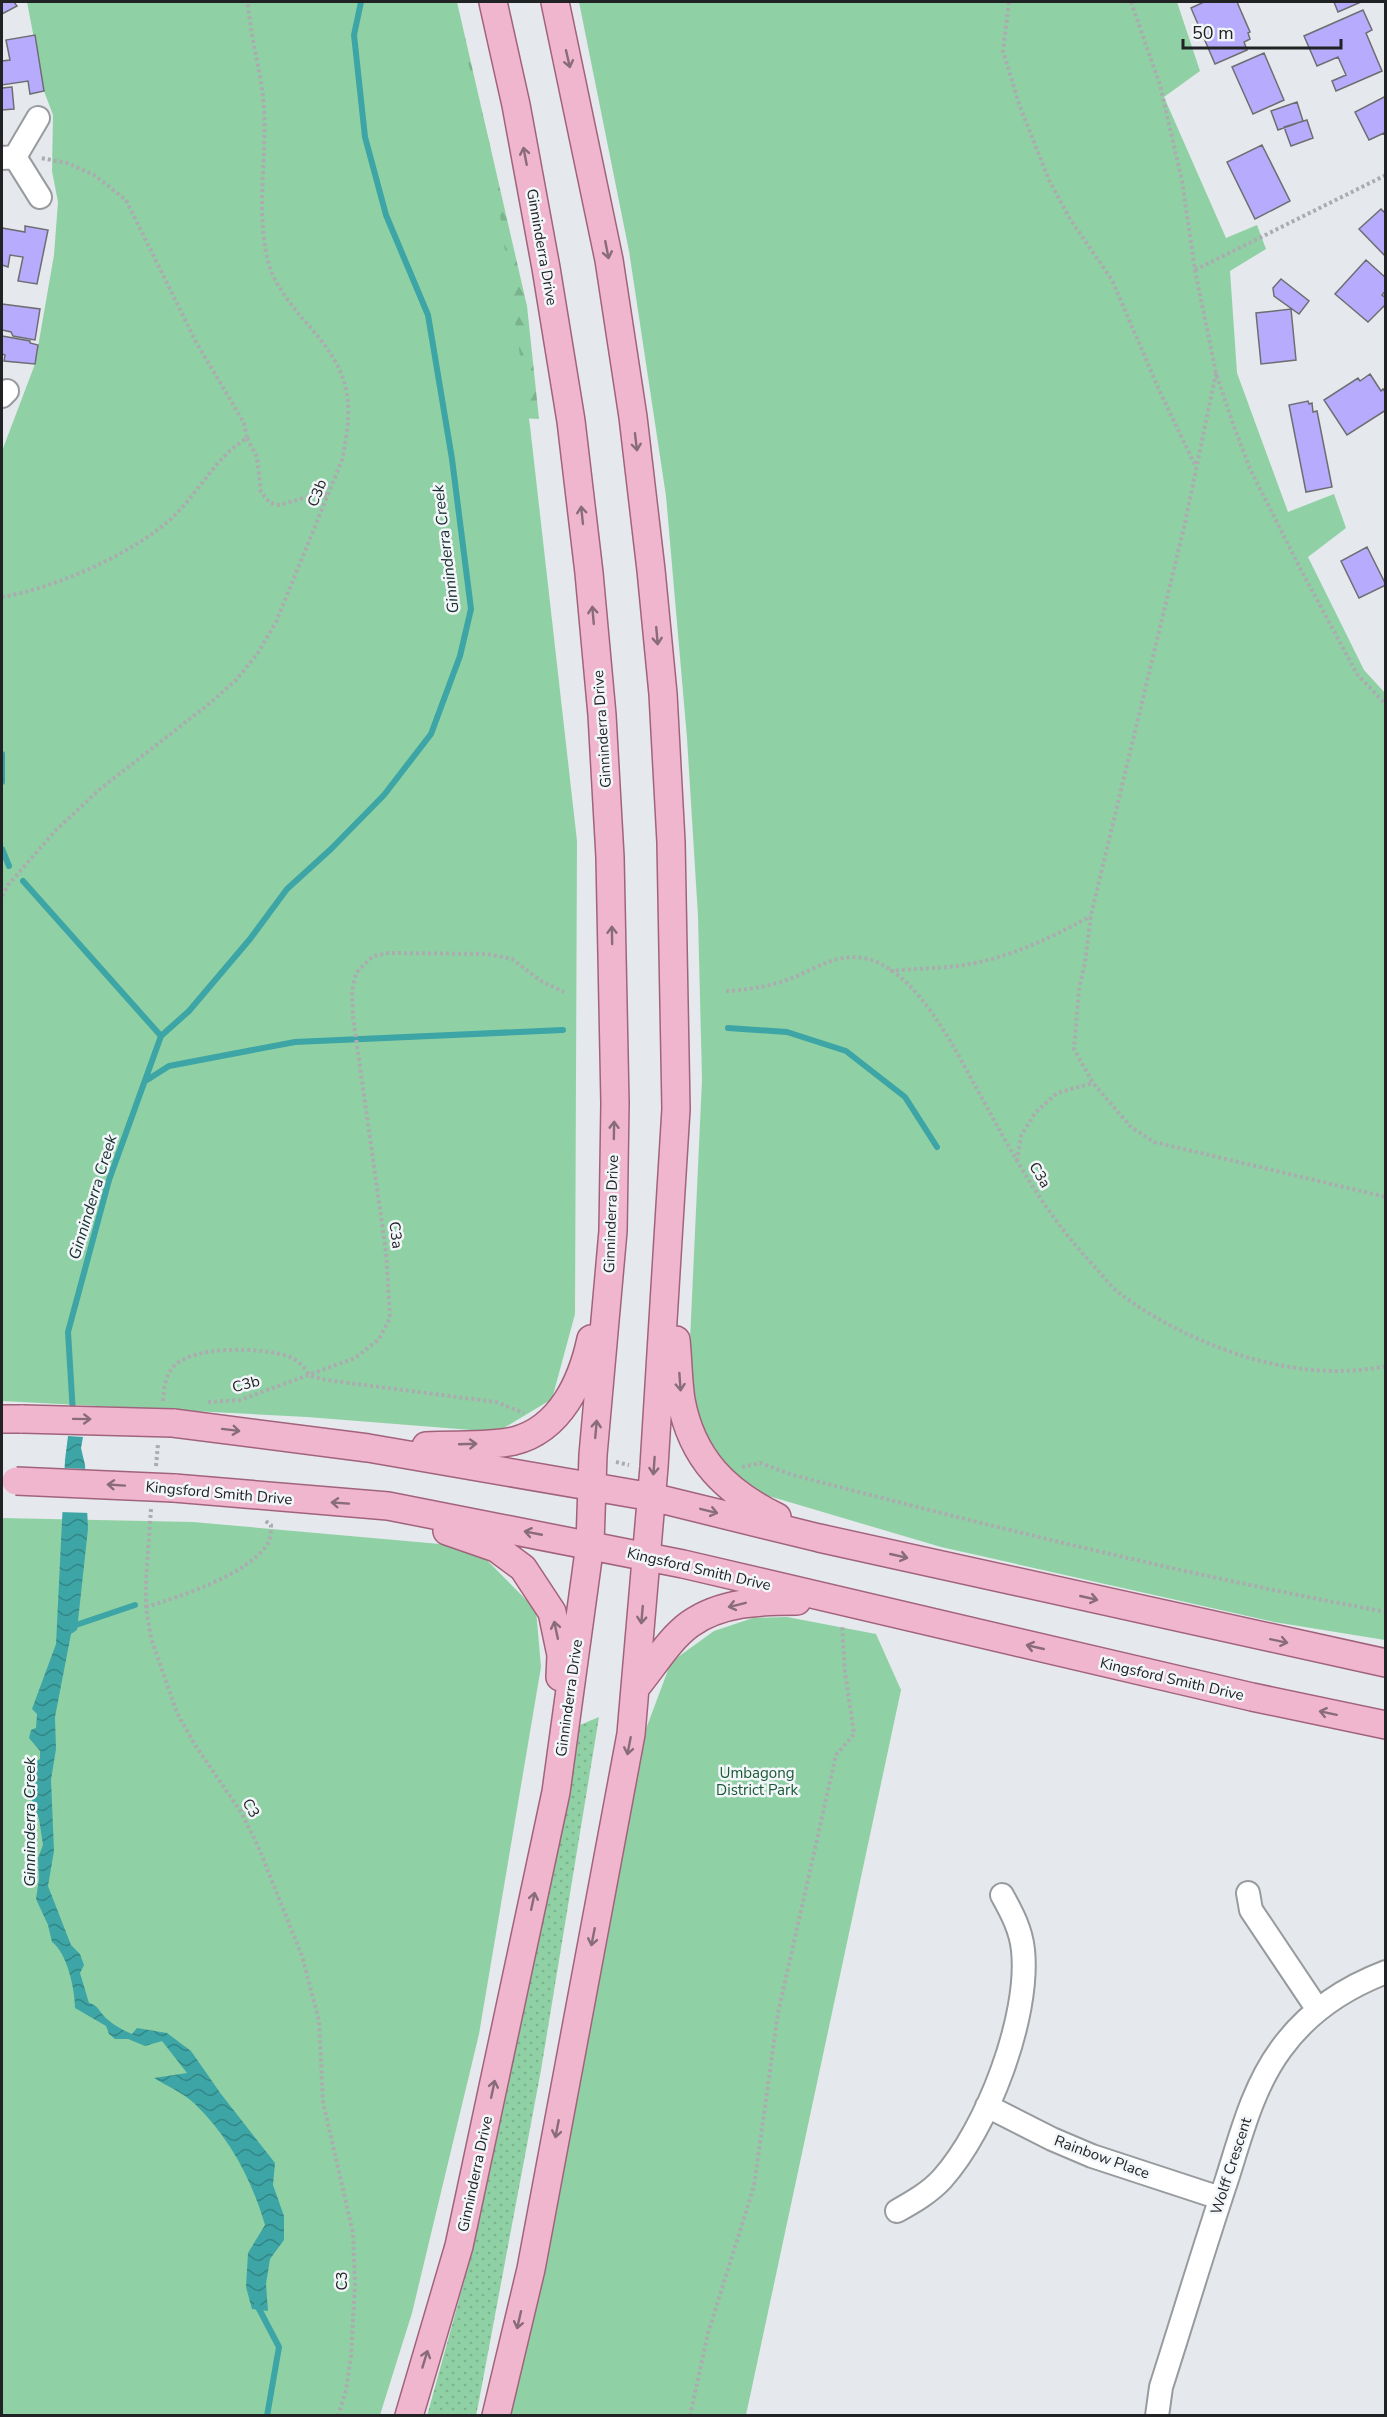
<svg xmlns="http://www.w3.org/2000/svg" width="1387" height="2417" font-family="'Nunito Sans',sans-serif">
	<style>
		.grass { fill: url(#grass-dots) }
		.forest { fill: url(#forest-firs) }
		.park { fill: #8fd1a4 }
		.water { fill: url(#water-waves) }
		.pier { fill: #e5e8ec }
		.lines { fill: none; stroke-linecap: round; stroke-linejoin: round }
		.stream { stroke: #3da5a5; stroke-width: 6 }
		.building { fill: #b7abfe; stroke: #6e6e72; stroke-width: 1.5 }
		.minor-casing { stroke: #979b9e; stroke-width: 26 }
		.major-casing { stroke: #a1637c; stroke-width: 30 }
		.path { stroke: #aaacb0; stroke-width: 4; stroke-dasharray: 3 3; stroke-linecap: butt }
		.minor { stroke: #fff; stroke-width: 22 }
		.major { stroke: #f0b6cd; stroke-width: 27 }
		.major-bridge-casing { stroke: #a1637c; stroke-width: 30; stroke-linecap: butt }
		.major-bridge { stroke: #f0b6cd; stroke-width: 27 }
		.oneway { stroke: #886c78 }
		.labels { text-anchor: middle; dominant-baseline: central; stroke-width: 5; stroke-linejoin: round; paint-order: stroke }
		.street-label { font-size: 15px; fill: #212224; stroke: #f2f6f9 }
		.park-label { font-size: 15px; fill: #1a5935; stroke: #f2f6f9 }
		.water-label { font-size: 16px; font-style: italic; fill: #182f2f; stroke: #f2f6f9 }
	</style>
	<defs>
		<pattern id="grass-dots" width="8" height="8" patternUnits="userSpaceOnUse" patternTransform="scale(1.5)"><rect width="8" height="8" fill="#8fd1a4"/><path d="M2 2h.1M6 6h.1" fill="none" stroke="#7bb38d" stroke-width="1.8" stroke-linecap="round"/></pattern>
		<pattern id="forest-firs" width="22" height="20" patternUnits="userSpaceOnUse" patternTransform="scale(1.5)"><rect width="22" height="20" fill="#8fd1a4"/><path d="M5 1l3.5 6h-7zM16 11l3.5 6h-7z" fill="#7bb38d"/></pattern>
		<pattern id="water-waves" width="16" height="10" patternUnits="userSpaceOnUse" patternTransform="scale(1.5)"><rect width="16" height="10" fill="#3da5a5"/><path d="M0 5q4-4 8 0t8 0" fill="none" stroke="#338686"/></pattern>
	</defs>
	<rect width="100%" height="100%" fill="#e5e8ec"/>
	<path class="grass" d="M 599,1717 L 541,2070 L 478,2406 L 476,2415 L 427,2416 L 470,2260 L 506,2066 L 580,1725 Z"/>
	<path class="forest" d="M 426,2 L 457,2 L 527,306 L 539,419 L 500,417 Z"/>
	<path class="park" d="M 27,2 L 452,2 L 490,145 L 530,426 L 577,841 L 575,1314 L 552,1399 L 497,1432 L 307,1417 L 2,1401 L 2,451 L 35,364 L 54,255 L 58,202 L 52,171 L 53,115 L 44,91 Z
		M 579,2 L 1177,2 L 1200,71 L 1164,97 L 1226,238 L 1257,225 L 1266,249 L 1230,271 L 1237,373 L 1288,512 L 1334,494 L 1346,528 L 1308,557 L 1364,670 L 1385,693 L 1385,1640 L 1274,1622 L 941,1547 L 762,1494 L 710,1459 L 688,1384 L 702,1080 L 698,916 L 687,738 L 666,496 L 629,251 Z
		M 2,1518 L 193,1522 L 474,1547 L 536,1610 L 541,1667 L 479,2034 L 412,2313 L 380,2415 L 2,2416 Z
		M 787,1617 L 876,1634 L 901,1690 L 746,2415 L 505,2416 L 640,1745 L 671,1662 L 714,1631 L 753,1618 Z"/>
	<path class="water" d="M 68,1436 L 83,1437 L 81,1448 L 85,1465 L 88,1529 L 77,1630 L 71,1634 L 55,1717 L 56,1749 L 51,1780 L 54,1851 L 48,1886 L 71,1945 L 80,1954 L 84,1965 L 80,1973 L 89,2003 C 97,2005 98,2009 103,2015 C 110,2023 122,2030 132,2034 L 137,2028 L 167,2033 L 191,2051 L 221,2094 L 275,2163 L 273,2185 L 284,2216 L 284,2240 L 270,2259 L 266,2284 L 268,2311 L 252,2309 L 246,2287 L 248,2253 L 265,2225 C 251,2178 230,2138 194,2103 C 183,2093 167,2086 154,2078 L 187,2073 L 162,2041 L 145,2046 L 128,2039 L 115,2039 L 109,2034 L 106,2026 L 75,2008 C 75,1989 67,1953 52,1942 L 48,1925 L 36,1899 L 39,1879 L 38,1858 L 43,1845 L 39,1819 L 30,1795 L 30,1766 L 40,1759 L 40,1751 L 29,1738 L 31,1730 L 36,1728 L 37,1714 L 32,1709 L 56,1644 L 65,1460 Z"/>
	<path class="pier" d="M 61,1468 L 88,1469 L 90,1513 L 59,1512 Z"/>
	<g class="lines">
		<path class="stream" d="M 2,754 L 2,782
			M 2,849 L 9,866
			M 23,881 L 161,1036
			M 728,1028 L 787,1032 L 846,1051 L 905,1097 L 937,1147
			M 147,1080 L 169,1066 L 295,1042 L 563,1030
			M 73,1414 L 68,1332 L 109,1180 L 161,1036 L 189,1011 L 250,939 L 287,889 L 331,849 L 384,795 L 431,734 L 460,656 L 471,609 L 452,459 L 428,315 L 386,215 L 365,137 L 354,35 L 361,2
			M 70,1627 L 135,1605
			M 257,2305 L 279,2347 L 267,2416"/>
	</g>
	<path class="building" d="M 2,2 L 14,2 L 17,6 L 2,14 Z
		M 1204,2 L 1237,2 L 1250,32 L 1248,33 L 1250,39 L 1244,42 L 1247,50 L 1215,64 L 1191,8 Z
		M 1334,2 L 1361,2 L 1338,12 Z
		M 1363,10 L 1372,30 L 1366,33 L 1382,71 L 1336,91 L 1332,81 L 1346,75 L 1338,57 L 1317,66 L 1304,36 Z
		M 35,35 L 44,91 L 30,94 L 28,81 L 2,85 L 2,61 L 10,60 L 6,40 Z
		M 1264,53 L 1284,100 L 1253,114 L 1232,67 Z
		M 12,87 L 14,109 L 2,110 L 2,88 Z
		M 1386,96 L 1386,136 L 1384,133 L 1369,140 L 1355,112 Z
		M 1297,102 L 1303,121 L 1278,130 L 1271,111 Z
		M 1307,120 L 1313,138 L 1291,146 L 1284,127 Z
		M 1262,145 L 1290,201 L 1255,219 L 1227,162 Z
		M 1381,209 L 1386,214 L 1386,257 L 1359,229 Z
		M 25,226 L 48,230 L 37,284 L 18,281 L 23,257 L 10,255 L 8,267 L 2,265 L 2,228 L 25,232 Z
		M 1366,260 L 1386,278 L 1386,290 L 1382,295 L 1386,298 L 1386,304 L 1368,322 L 1335,294 Z
		M 1281,279 L 1309,301 L 1299,314 L 1274,296 L 1273,288 Z
		M 2,304 L 40,309 L 35,340 L 13,336 L 11,332 L 2,330 Z
		M 1291,309 L 1296,360 L 1261,364 L 1256,313 Z
		M 2,336 L 30,341 L 30,343 L 38,345 L 35,364 L 4,361 L 5,355 L 2,354 Z
		M 1370,374 L 1381,391 L 1383,389 L 1386,393 L 1386,410 L 1347,435 L 1324,400 L 1358,378 L 1360,381 Z
		M 1308,401 L 1309,404 L 1312,403 L 1313,412 L 1317,411 L 1332,487 L 1306,492 L 1289,405 Z
		M 1367,547 L 1386,585 L 1359,598 L 1341,561 Z"/>
	<g class="lines">
		<g class="minor-casing">
			<path id="minor" d="M 15,157 L 38,118
				M 2,158 L 15,157 L 40,197
				M 2,396 L 7,391
				M 1248,1893 L 1251,1910 L 1318,2010
				M 987,2106 L 1052,2139 L 1092,2156 L 1220,2198
				M 897,2211 C 913,2202 929,2193 942,2179 C 987,2129 1030,2017 1023,1950 C 1021,1930 1012,1913 1002,1895
				M 1157,2416 L 1161,2387 C 1183,2318 1204,2248 1227,2179 C 1241,2135 1253,2087 1281,2049 C 1307,2013 1344,1988 1386,1972"/>
		</g>
		<g class="major-casing">
			<path id="major" d="M 676,1340 C 678,1359 678,1380 681,1400 C 692,1459 726,1492 777,1517
				M 2,1419 L 23,1419
				M 173,1423 L 368,1448 L 652,1497 L 819,1538 L 1386,1663
				M 426,1446 C 454,1444 487,1447 514,1441 C 561,1429 582,1381 591,1339
				M 174,1488 L 388,1506 L 683,1564 L 1252,1697 L 1386,1725
				M 447,1531 L 496,1548 L 523,1568 L 552,1612 L 561,1655 L 560,1677
				M 636,1687 C 653,1667 669,1639 690,1624 C 721,1602 760,1601 797,1601
				M 409,2416 L 459,2246 L 556,1792 L 590,1544 L 593,1455 L 613,1231 L 615,1103 L 610,857 L 602,715 L 589,573 L 571,421 L 546,268 L 516,105 L 493,2
				M 496,2416 L 531,2269 L 631,1734 L 654,1467 L 676,1109 L 671,842 L 663,694 L 651,570 L 633,417 L 609,260 L 555,2"/>
		</g>
		<path class="path" d="M 1009,2 L 1003,51 L 1019,104 L 1049,180 L 1070,219 L 1112,280 L 1160,392 L 1196,467
			M 1131,2 L 1160,85 L 1182,181 L 1195,270 L 1216,373 L 1232,421 L 1250,469 L 1301,570 L 1357,674 L 1386,705
			M 1195,270 L 1386,175
			M 1216,373 L 1185,523 L 1091,915 L 1085,963 L 1079,989 L 1074,1049 L 1093,1083 L 1131,1127 L 1154,1142 L 1386,1197
			M 247,438 L 257,457 L 261,492 L 270,503 L 280,505 L 314,495 L 329,495
			M 2,597 C 55,588 136,553 175,515 C 201,489 216,457 247,438 L 244,423 L 196,342 L 126,200 L 94,175 L 67,163 L 41,158
			M 2,896 L 8,885 L 56,830 L 100,789 L 210,703 L 236,680 L 258,653 L 276,622 L 342,460 C 356,394 348,369 303,319 C 290,303 275,285 269,265 C 255,214 267,162 264,110 C 262,73 250,38 248,2
			M 890,971 C 916,968 944,969 970,964 C 1016,955 1050,938 1091,916
			M 726,991 C 746,990 765,987 784,981 C 814,971 840,948 874,961 C 921,979 954,1048 977,1089 C 1012,1153 1043,1212 1094,1266 C 1103,1275 1111,1288 1122,1295 C 1158,1322 1200,1342 1243,1356 C 1288,1370 1339,1376 1386,1366
			M 1017,1161 L 1021,1136 L 1035,1113 L 1057,1093 L 1093,1083
			M 311,1376 L 326,1380 L 496,1402 L 524,1413
			M 163,1401 C 164,1388 165,1376 174,1366 C 195,1345 264,1347 290,1357 C 299,1360 305,1369 310,1376
			M 208,1402 L 240,1400 L 355,1358 L 379,1339 L 390,1318 L 386,1252 L 353,1017 L 352,991 L 356,973 L 373,956 L 389,953 L 487,954 L 512,959 L 541,981 L 564,992
			M 616,1462 L 629,1465
			M 156,1466 L 158,1444
			M 742,1467 L 760,1463 L 793,1475 C 989,1526 1186,1575 1386,1612
			M 151,1509 L 146,1580 L 146,1607 L 151,1638 L 177,1713 L 195,1745 L 241,1812 L 258,1846 L 302,1956 L 319,2021 L 323,2102 L 353,2233 L 355,2285 L 351,2356 L 346,2390 L 338,2416
			M 146,1607 C 179,1597 250,1574 268,1543 C 271,1538 271,1531 271,1525 L 264,1520
			M 690,2416 L 708,2333 L 754,2186 L 778,2013 L 836,1755 L 854,1734 L 845,1672 L 842,1625"/>
		<use href="#minor" class="minor"/>
		<use href="#major" class="major"/>
		<g class="major-bridge-casing">
			<path id="major-bridge" d="M 23,1419 L 173,1423
				M 16,1481 L 174,1488"/>
		</g>
		<use href="#major-bridge" class="major-bridge"/>
	</g>
	<defs><path id="oneway-shaft" d="M-6 0H5M1.5-3L5.5 0L1.5 3" fill="none" stroke-width="1.6" stroke-linecap="round" stroke-linejoin="round" transform="scale(1.5)"/></defs>
	<g class="oneway">
		<use href="#oneway-shaft" transform="translate(568 59) rotate(77)"/>
		<use href="#oneway-shaft" transform="translate(525 156) rotate(-101)"/>
		<use href="#oneway-shaft" transform="translate(607 250) rotate(79)"/>
		<use href="#oneway-shaft" transform="translate(636 442) rotate(83)"/>
		<use href="#oneway-shaft" transform="translate(582 515) rotate(-96)"/>
		<use href="#oneway-shaft" transform="translate(593 615) rotate(-95)"/>
		<use href="#oneway-shaft" transform="translate(657 636) rotate(85)"/>
		<use href="#oneway-shaft" transform="translate(612 935) rotate(-91)"/>
		<use href="#oneway-shaft" transform="translate(614 1130) rotate(-89)"/>
		<use href="#oneway-shaft" transform="translate(680 1382) rotate(86)"/>
		<use href="#oneway-shaft" transform="translate(82 1419) rotate(1)"/>
		<use href="#oneway-shaft" transform="translate(596 1429) rotate(-85)"/>
		<use href="#oneway-shaft" transform="translate(231 1430) rotate(7)"/>
		<use href="#oneway-shaft" transform="translate(468 1444) rotate(-2)"/>
		<use href="#oneway-shaft" transform="translate(654 1466) rotate(94)"/>
		<use href="#oneway-shaft" transform="translate(116 1485) rotate(-176)"/>
		<use href="#oneway-shaft" transform="translate(340 1503) rotate(-176)"/>
		<use href="#oneway-shaft" transform="translate(709 1511) rotate(14)"/>
		<use href="#oneway-shaft" transform="translate(533 1533) rotate(-169)"/>
		<use href="#oneway-shaft" transform="translate(899 1556) rotate(13)"/>
		<use href="#oneway-shaft" transform="translate(1089 1598) rotate(13)"/>
		<use href="#oneway-shaft" transform="translate(737 1605) rotate(166)"/>
		<use href="#oneway-shaft" transform="translate(642 1615) rotate(95)"/>
		<use href="#oneway-shaft" transform="translate(556 1630) rotate(-102)"/>
		<use href="#oneway-shaft" transform="translate(1279 1641) rotate(12)"/>
		<use href="#oneway-shaft" transform="translate(1035 1647) rotate(-167)"/>
		<use href="#oneway-shaft" transform="translate(1328 1713) rotate(-168)"/>
		<use href="#oneway-shaft" transform="translate(629 1746) rotate(101)"/>
		<use href="#oneway-shaft" transform="translate(533 1901) rotate(-78)"/>
		<use href="#oneway-shaft" transform="translate(593 1937) rotate(101)"/>
		<use href="#oneway-shaft" transform="translate(493 2089) rotate(-78)"/>
		<use href="#oneway-shaft" transform="translate(557 2129) rotate(101)"/>
		<use href="#oneway-shaft" transform="translate(519 2320) rotate(103)"/>
		<use href="#oneway-shaft" transform="translate(425 2359) rotate(-73)"/>
	</g>
	<g class="labels">
		<g class="street-label">
			<text transform="translate(542 247) rotate(80)">Ginninderra Drive</text>
			<text transform="translate(317 493) rotate(-68)">C3b</text>
			<text transform="translate(602 729) rotate(-94)">Ginninderra Drive</text>
			<text transform="translate(1040 1175) rotate(59)">C3a</text>
			<text transform="translate(611 1214) rotate(-88)">Ginninderra Drive</text>
			<text transform="translate(396 1235) rotate(82)">C3a</text>
			<text transform="translate(246 1384) rotate(-15)">C3b</text>
			<text transform="translate(219 1493) rotate(5)">Kingsford Smith Drive</text>
			<text transform="translate(699 1569) rotate(13)">Kingsford Smith Drive</text>
			<text transform="translate(1172 1679) rotate(13)">Kingsford Smith Drive</text>
			<text transform="translate(569 1698) rotate(-82)">Ginninderra Drive</text>
			<text transform="translate(251 1808) rotate(60)">C3</text>
			<text transform="translate(1102 2157) rotate(20)">Rainbow Place</text>
			<text transform="translate(1231 2166) rotate(-72)">Wolff Crescent</text>
			<text transform="translate(475 2174) rotate(-78)">Ginninderra Drive</text>
			<text transform="translate(342 2281) rotate(-90)">C3</text>
		</g>
		<g class="park-label">
			<text x="757" y="1773">Umbagong<tspan x="757" dy="17">District Park</tspan></text>
		</g>
		<g class="water-label">
			<text transform="translate(446 549) rotate(-97)">Ginninderra Creek</text>
			<text transform="translate(93 1197) rotate(-73)">Ginninderra Creek</text>
			<text transform="translate(30 1822) rotate(-90)">Ginninderra Creek</text>
		</g>
	</g>
	<rect width="1387" height="2417" fill="none" stroke="#212224" stroke-width="6"/>
	<path d="M1183 39v9h158v-9" fill="none" stroke="#212224" stroke-width="3"/>
	<text x="1192" y="39" font-size="18" fill="#212224" stroke="#f2f6f9" stroke-width="4.5" paint-order="stroke">50 m</text>
</svg>
